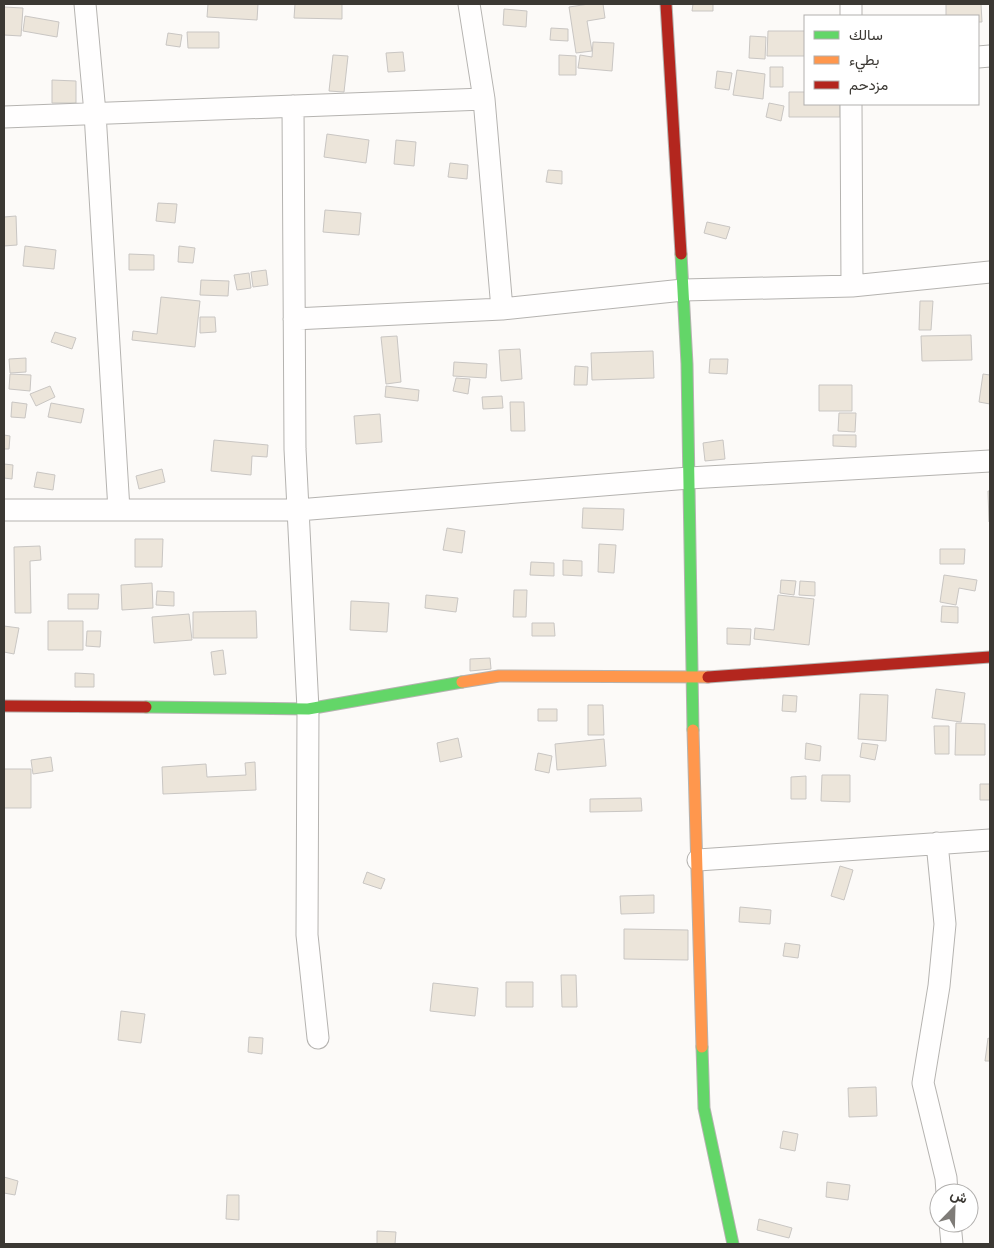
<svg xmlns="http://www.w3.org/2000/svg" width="994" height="1248" font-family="Overpass,Vazirmatn,sans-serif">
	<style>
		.building { fill: #ece5da; stroke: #c9c6c3 }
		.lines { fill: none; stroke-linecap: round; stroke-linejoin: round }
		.street-casing { stroke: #b5b3b0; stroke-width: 23 }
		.fast-casing { stroke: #b5b3b0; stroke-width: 13 }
		.slow-casing { stroke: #b5b3b0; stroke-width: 13 }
		.jam-casing { stroke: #b5b3b0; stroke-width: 13 }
		.street { stroke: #fffefe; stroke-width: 21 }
		.fast { stroke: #63d668; stroke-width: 11 }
		.slow { stroke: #ff974d; stroke-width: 11 }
		.jam { stroke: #b3261e; stroke-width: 11 }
	</style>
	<rect width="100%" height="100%" fill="#fcfaf8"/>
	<path class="building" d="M 208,4 L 258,4 L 257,20 L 207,17 Z
		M 295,4 L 342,4 L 342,19 L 294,18 Z
		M 589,4 L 603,4 L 605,18 L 587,21 L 592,51 L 576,53 L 569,7 Z
		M 693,4 L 713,4 L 713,11 L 692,11 Z
		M 946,4 L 981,4 L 982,22 L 978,22 L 978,16 L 946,16 Z
		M 4,7 L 23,8 L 21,36 L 4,35 Z
		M 504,9 L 527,11 L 526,27 L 503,25 Z
		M 25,16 L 59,22 L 57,37 L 23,31 Z
		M 551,28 L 568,29 L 568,41 L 550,40 Z
		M 768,31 L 805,31 L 805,56 L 767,56 Z
		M 187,32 L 219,32 L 219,48 L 188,48 Z
		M 168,33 L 182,35 L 180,47 L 166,45 Z
		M 750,36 L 766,37 L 765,59 L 749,58 Z
		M 593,42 L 614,43 L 612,71 L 578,68 L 580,55 L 592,57 Z
		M 403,52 L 405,71 L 388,72 L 386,53 Z
		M 333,55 L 348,56 L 344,92 L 329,91 Z
		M 559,55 L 576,56 L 576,75 L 559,75 Z
		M 770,67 L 783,67 L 783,87 L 770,87 Z
		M 737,70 L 765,74 L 763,99 L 733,95 Z
		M 717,71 L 732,73 L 729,90 L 715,88 Z
		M 52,80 L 76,81 L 76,103 L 52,103 Z
		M 789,92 L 805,92 L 805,104 L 840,104 L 840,117 L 789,117 Z
		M 769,103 L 784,106 L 781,121 L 766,117 Z
		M 327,134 L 369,140 L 366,163 L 324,157 Z
		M 396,140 L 416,142 L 414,166 L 394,164 Z
		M 450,163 L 468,165 L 467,179 L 448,177 Z
		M 548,170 L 562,171 L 562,184 L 546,182 Z
		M 158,203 L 177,204 L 175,223 L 156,221 Z
		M 325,210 L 361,213 L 359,235 L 323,232 Z
		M 16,216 L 17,245 L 4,246 L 4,217 Z
		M 707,222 L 730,227 L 726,239 L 704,233 Z
		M 25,246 L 56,250 L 54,269 L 23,266 Z
		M 179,246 L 195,248 L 193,263 L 178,262 Z
		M 129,254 L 154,255 L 154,270 L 129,270 Z
		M 266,270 L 268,285 L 253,287 L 251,272 Z
		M 249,273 L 251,288 L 237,290 L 234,275 Z
		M 201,280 L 229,281 L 228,296 L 200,295 Z
		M 161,297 L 200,301 L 195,347 L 132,340 L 133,331 L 157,334 Z
		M 920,301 L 933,301 L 931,330 L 919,330 Z
		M 200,317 L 215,317 L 216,332 L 200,333 Z
		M 55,332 L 76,338 L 72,349 L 51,342 Z
		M 971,335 L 972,360 L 922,361 L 921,336 Z
		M 397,336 L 401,382 L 386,384 L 381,337 Z
		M 520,349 L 522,379 L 501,381 L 499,350 Z
		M 653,351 L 654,378 L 592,380 L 591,353 Z
		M 26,358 L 26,372 L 10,373 L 9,359 Z
		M 710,359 L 728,359 L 727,374 L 709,373 Z
		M 454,362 L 487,364 L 486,378 L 453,376 Z
		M 575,366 L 588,367 L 587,385 L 574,385 Z
		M 10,374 L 31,375 L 30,391 L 9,389 Z
		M 983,374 L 990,375 L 990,404 L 979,402 Z
		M 456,378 L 470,379 L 468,394 L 453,391 Z
		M 819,385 L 852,385 L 852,411 L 819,411 Z
		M 50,386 L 55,397 L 36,406 L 30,394 Z
		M 386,386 L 419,390 L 418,401 L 385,397 Z
		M 502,396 L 503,408 L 483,409 L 482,397 Z
		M 12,402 L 27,404 L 25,418 L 11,417 Z
		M 510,402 L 524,402 L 525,431 L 511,431 Z
		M 51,403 L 84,409 L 81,423 L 48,417 Z
		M 839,413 L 856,413 L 855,432 L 838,431 Z
		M 380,414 L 382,442 L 356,444 L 354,416 Z
		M 4,435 L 10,436 L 9,449 L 4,449 Z
		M 833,435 L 856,435 L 856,447 L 833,446 Z
		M 214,440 L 268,445 L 267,457 L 252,456 L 251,475 L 211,471 Z
		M 723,440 L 725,459 L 705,461 L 703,443 Z
		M 4,464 L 13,465 L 12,479 L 4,478 Z
		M 162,469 L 165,482 L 139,489 L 136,476 Z
		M 37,472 L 55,475 L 53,490 L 34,487 Z
		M 988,491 L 990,491 L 990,522 L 989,522 Z
		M 583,508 L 624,509 L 623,530 L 582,528 Z
		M 447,528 L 465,531 L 462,553 L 443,550 Z
		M 135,539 L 163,539 L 162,567 L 135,567 Z
		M 599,544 L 616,545 L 614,573 L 598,572 Z
		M 40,546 L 41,560 L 30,561 L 31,613 L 15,613 L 14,547 Z
		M 940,549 L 965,549 L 964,564 L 940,564 Z
		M 563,560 L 582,561 L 582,576 L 563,575 Z
		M 531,562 L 554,563 L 554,576 L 530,575 Z
		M 944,575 L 977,580 L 975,591 L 959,588 L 956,605 L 940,602 Z
		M 781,580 L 796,581 L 794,595 L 780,593 Z
		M 800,581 L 815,582 L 815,596 L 799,595 Z
		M 152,583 L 153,608 L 122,610 L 121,585 Z
		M 514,590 L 527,590 L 526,617 L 513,617 Z
		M 157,591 L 174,592 L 174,606 L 156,605 Z
		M 68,594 L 99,594 L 98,609 L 68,609 Z
		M 426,595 L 458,598 L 456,612 L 425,608 Z
		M 778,595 L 814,599 L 809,645 L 754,639 L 755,628 L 774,630 Z
		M 351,601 L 389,603 L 387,632 L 350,630 Z
		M 942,606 L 958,607 L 958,623 L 941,622 Z
		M 256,611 L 257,638 L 193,638 L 193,612 Z
		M 189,614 L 192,640 L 154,643 L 152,617 Z
		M 48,621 L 83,621 L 83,650 L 48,650 Z
		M 532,623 L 554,623 L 555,636 L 532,636 Z
		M 4,626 L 19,628 L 14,654 L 4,652 Z
		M 727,628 L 751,629 L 750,645 L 727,644 Z
		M 87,631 L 101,631 L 100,647 L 86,646 Z
		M 223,650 L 226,674 L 214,675 L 211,652 Z
		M 490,658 L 491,669 L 470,671 L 470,659 Z
		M 75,673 L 94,674 L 94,687 L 75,687 Z
		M 936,689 L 965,693 L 961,722 L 932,718 Z
		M 860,694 L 888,695 L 886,741 L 858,739 Z
		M 783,695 L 797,696 L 796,712 L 782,711 Z
		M 588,705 L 603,705 L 604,735 L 588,735 Z
		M 538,709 L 557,709 L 557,721 L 538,721 Z
		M 956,723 L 985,724 L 985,755 L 955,755 Z
		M 934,726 L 949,726 L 949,754 L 935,754 Z
		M 458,738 L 462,757 L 440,762 L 437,743 Z
		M 604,739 L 606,766 L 557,770 L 555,744 Z
		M 806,743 L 821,746 L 820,761 L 805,759 Z
		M 862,743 L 878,745 L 875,760 L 860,757 Z
		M 538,753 L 552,756 L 549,773 L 535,770 Z
		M 51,757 L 53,771 L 33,774 L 31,760 Z
		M 255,762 L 256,790 L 163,794 L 162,767 L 206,764 L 207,777 L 246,775 L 245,763 Z
		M 4,769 L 31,769 L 31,808 L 4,808 Z
		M 822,775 L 850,775 L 850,802 L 821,801 Z
		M 806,776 L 806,799 L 791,799 L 791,777 Z
		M 980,784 L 990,784 L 990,800 L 980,800 Z
		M 641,798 L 642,811 L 590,812 L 590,799 Z
		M 840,866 L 853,870 L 844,900 L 831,896 Z
		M 367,872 L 385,879 L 381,889 L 363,883 Z
		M 654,895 L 654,913 L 621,914 L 620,896 Z
		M 740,907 L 771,910 L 770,924 L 739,922 Z
		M 624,929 L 688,930 L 688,960 L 624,959 Z
		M 785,943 L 800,945 L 798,958 L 783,956 Z
		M 561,975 L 576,975 L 577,1007 L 562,1007 Z
		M 506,982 L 533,982 L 533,1007 L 506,1007 Z
		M 433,983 L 478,988 L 475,1016 L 430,1011 Z
		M 121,1011 L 145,1014 L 141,1043 L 118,1040 Z
		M 249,1037 L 263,1038 L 262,1054 L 248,1052 Z
		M 988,1038 L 990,1039 L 990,1061 L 985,1061 Z
		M 876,1087 L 877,1116 L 849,1117 L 848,1088 Z
		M 783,1131 L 798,1134 L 795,1151 L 780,1148 Z
		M 4,1177 L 18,1181 L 15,1195 L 4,1193 Z
		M 827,1182 L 850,1185 L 848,1200 L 826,1197 Z
		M 227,1195 L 239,1195 L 239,1220 L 226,1219 Z
		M 759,1219 L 792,1228 L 789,1238 L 757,1230 Z
		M 377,1231 L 396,1232 L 395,1244 L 377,1244 Z"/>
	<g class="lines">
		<g class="street-casing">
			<path id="street" d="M 85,4 L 95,113 L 119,510
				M 469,4 L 484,99 L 502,309
				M 851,4 L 851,16
				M 978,57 L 990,56
				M 851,104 L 852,286
				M 293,106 L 295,449 L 308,709 L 307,935 L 318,1038
				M 4,117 L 484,99
				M 294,319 L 502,309 L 683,290 L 852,286 L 990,272
				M 4,510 L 298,510 L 689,478 L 990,461
				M 937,843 L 945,924 L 939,986 L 923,1083 L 946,1178 L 947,1193
				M 698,860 L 990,840
				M 950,1223 L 952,1244"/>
		</g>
		<g class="fast-casing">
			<path id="fast" d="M 681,254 L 687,364 L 693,730
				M 146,707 L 308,709 L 462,682
				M 702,1047 L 704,1108 L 733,1244"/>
		</g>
		<g class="slow-casing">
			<path id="slow" d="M 462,682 L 499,676 L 708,677
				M 693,730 L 702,1047"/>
		</g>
		<g class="jam-casing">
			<path id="jam" d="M 666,4 L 681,254
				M 708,677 L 990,657
				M 4,706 L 146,707"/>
		</g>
		<use href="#street" class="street"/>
		<use href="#fast" class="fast"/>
		<use href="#slow" class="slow"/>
		<use href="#jam" class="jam"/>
	</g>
	<rect width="994" height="1248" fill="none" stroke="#3b3833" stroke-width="10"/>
	<rect x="804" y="15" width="175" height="90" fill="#ffffff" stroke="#b1afad"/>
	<rect x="814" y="31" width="25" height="8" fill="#63d668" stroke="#b1afad"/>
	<text x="849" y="40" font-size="15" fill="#3b3833">سالك</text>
	<rect x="814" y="56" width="25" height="8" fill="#ff974d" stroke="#b1afad"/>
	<text x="849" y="65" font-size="15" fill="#3b3833">بطيء</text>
	<rect x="814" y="81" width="25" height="8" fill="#b3261e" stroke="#b1afad"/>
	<text x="849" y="90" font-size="15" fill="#3b3833">مزدحم</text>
	<g transform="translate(954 1208) rotate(23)"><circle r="24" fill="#ffffff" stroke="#b1afad"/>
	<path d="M0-4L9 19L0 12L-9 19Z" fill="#7f7c78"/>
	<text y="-8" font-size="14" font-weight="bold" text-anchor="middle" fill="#3b3833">ش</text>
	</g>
</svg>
